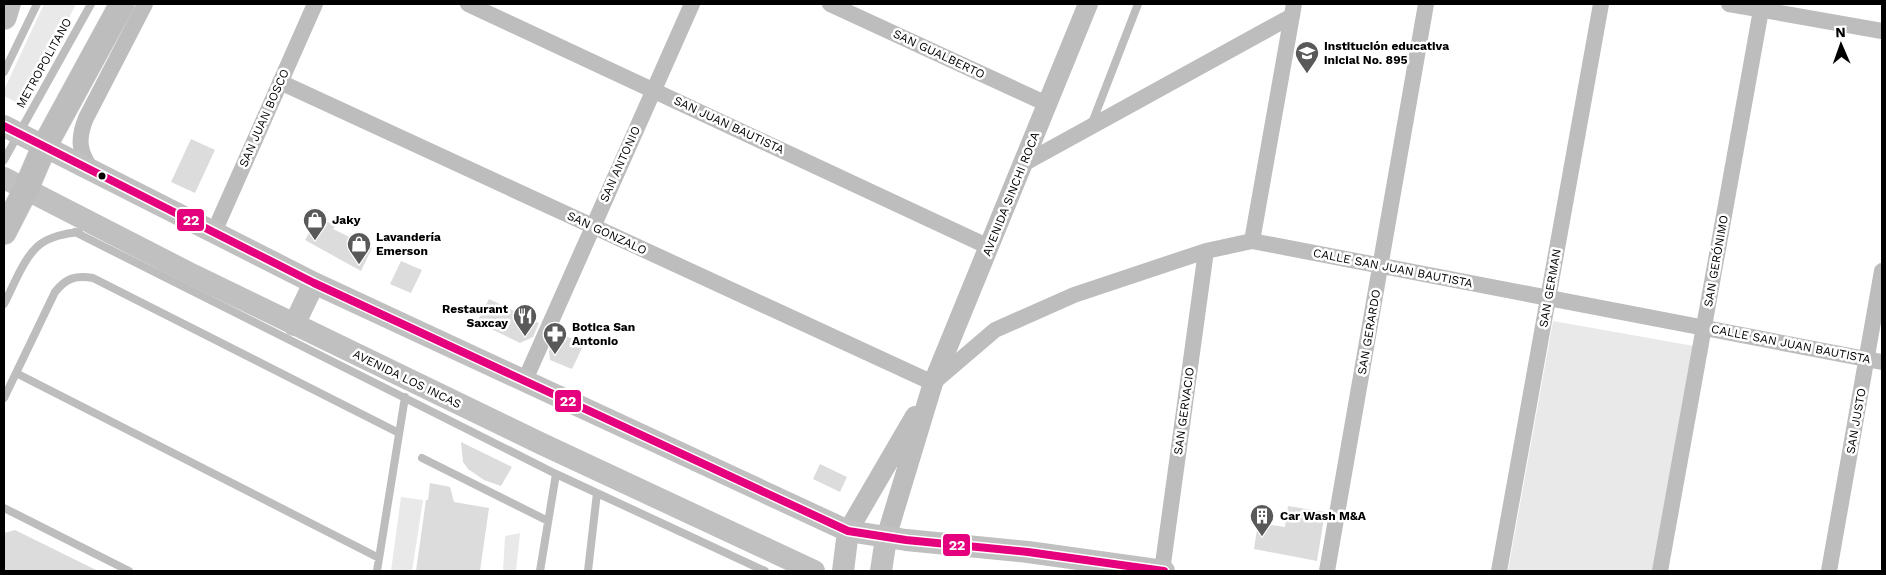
<svg xmlns="http://www.w3.org/2000/svg" width="1886" height="575" font-family="'Work Sans',sans-serif">
	<style>
		.green { fill: #e9e9e9 }
		.building { fill: #dcdcdc }
		.lines { fill: none; stroke-linecap: round; stroke-linejoin: round }
		.primary-casing { stroke: #dbdbdb; stroke-width: 26 }
		.service { stroke: #bdbdbd; stroke-width: 8 }
		.minor { stroke: #bdbdbd; stroke-width: 16 }
		.tertiary { stroke: #bdbdbd; stroke-width: 20 }
		.secondary { stroke: #c0c0c0; stroke-width: 22 }
		.primary { stroke: #bdbdbd; stroke-width: 25 }
		.bus-1-casing { stroke: #fff; stroke-width: 11 }
		.bus-1 { stroke: #e5007d; stroke-width: 8 }
		.bus-dot { fill: #000; stroke: #fff; stroke-width: 2 }
		.labels { text-anchor: middle; dominant-baseline: central; stroke-width: 5; stroke-linejoin: round; paint-order: stroke }
		.poi-label { font-size: 12px; font-weight: bold; fill: #000; stroke: #fff; text-anchor: start }
		.street-label { font-size: 12px; fill: #000; stroke: #fff }
		.line-badge { stroke: #fff; stroke-width: 2 }
		.badge-label { font-size: 14px; text-anchor: middle; font-weight: bold; fill: #fff }
	</style>
	<rect width="100%" height="100%" fill="#fff"/>
	<path class="green" d="M 44,4 L 76,4 L 24,106 L 4,96 L 4,90 Z
		M 1553,321 L 1694,346 L 1653,571 L 1508,571 Z
		M 401,497 L 423,500 L 412,571 L 391,571 Z
		M 520,533 L 516,571 L 503,571 L 505,536 Z"/>
	<path class="building" d="M 191,139 L 215,150 L 195,193 L 171,182 Z
		M 318,216 L 335,226 L 333,229 L 372,248 L 361,271 L 305,240 Z
		M 401,261 L 422,270 L 411,293 L 390,284 Z
		M 489,299 L 539,323 L 533,337 L 520,343 L 477,322 Z
		M 557,332 L 584,344 L 572,369 L 550,360 L 549,351 Z
		M 461,442 L 512,467 L 501,486 L 484,480 L 468,469 L 463,462 Z
		M 820,464 L 847,477 L 840,492 L 813,479 Z
		M 430,483 L 450,487 L 454,502 L 489,508 L 480,571 L 416,571 L 426,500 L 428,500 Z
		M 1288,506 L 1325,512 L 1317,561 L 1254,549 L 1258,523 L 1285,527 Z
		M 15,530 L 98,571 L 4,571 L 4,533 Z"/>
	<g class="lines">
		<g class="primary-casing">
			<path id="primary" d="M 4,17 L 8,4
				M 4,232 L 26,189 L 44,147 L 122,4"/>
		</g>
		<path class="service" d="M 4,72 L 37,4
			M 1092,123 L 1138,4
			M 4,160 L 91,4
			M 75,232 L 556,474 L 765,571
			M 4,304 C 13,287 23,259 38,246 C 48,237 66,233 79,232
			M 16,373 L 379,558
			M 4,398 L 55,292 C 66,278 76,275 93,278 L 399,433
			M 422,458 L 548,521
			M 4,508 L 129,571
			M 377,571 L 405,397
			M 540,571 L 556,474
			M 588,571 L 597,493"/>
		<path class="minor" d="M 468,4 L 989,247
			M 830,4 L 1047,104
			M 1729,4 L 1882,31
			M 280,82 L 933,383 L 995,330 L 1074,295 L 1206,251 L 1252,241 L 1882,362
			M 1023,164 L 1292,16
			M 93,172 C 79,152 77,140 86,118 L 145,4
			M 214,232 L 315,4
			M 1252,241 L 1294,4
			M 525,380 L 692,4
			M 1162,571 L 1206,251
			M 1327,571 L 1426,4
			M 1499,571 L 1601,4
			M 1660,571 L 1761,10
			M 1829,571 L 1882,271"/>
		<path class="tertiary" d="M 848,531 L 915,416
			M 886,538 L 933,383 L 1088,4"/>
		<path class="secondary" d="M 4,126 L 314,283 L 848,531 L 906,540 L 1028,552 L 1164,571
			M 4,178 L 193,275 L 542,444 L 814,571
			M 294,325 L 314,283
			M 843,571 L 848,531
			M 881,571 L 886,538"/>
		<use href="#primary" class="primary"/>
		<g class="bus-1-casing">
			<path id="bus-1" d="M 4,126 L 314,283 L 848,531 L 906,540 L 1028,552 L 1164,571"/>
		</g>
		<use href="#bus-1" class="bus-1"/>
	</g>
	<defs>
		<g id="school-pin" transform="scale(1.25)"><path d="M0 17L-7.5 6A9.5 9.5 0 1 1 7.5 6Z" fill="#595959" stroke="#fff"/><path d="M0-5L7-2L0 1L-7-2ZM-4 1L0 2.5L4 1V4Q0 6-4 4Z" fill="#fff"/></g>
		<g id="shop-pin" transform="scale(1.25)"><path d="M0 17L-7.5 6A9.5 9.5 0 1 1 7.5 6Z" fill="#595959" stroke="#fff"/><path d="M-5-2.5h2.3a2.7 3.5 0 0 1 5.4 0H5L5.5 6h-11ZM-1.5-2.5h3a1.5 2.3 0 0 0-3 0Z" fill="#fff"/></g>
		<g id="restaurant-pin" transform="scale(1.25)"><path d="M0 17L-7.5 6A9.5 9.5 0 1 1 7.5 6Z" fill="#595959" stroke="#fff"/><path d="M-5-6h1v4h1v-4h1v4h1v-4h1v5L-1.5 .5V6h-2V.5L-5-1ZM5-6V6H3V1.5H1.5Q1.5-4 5-6Z" fill="#fff"/></g>
		<g id="pharmacy-pin" transform="scale(1.25)"><path d="M0 17L-7.5 6A9.5 9.5 0 1 1 7.5 6Z" fill="#595959" stroke="#fff"/><path d="M-2-6h4v4h4v4h-4v4h-4v-4h-4v-4h4Z" fill="#fff"/></g>
		<g id="building-pin" transform="scale(1.25)"><path d="M0 17L-7.5 6A9.5 9.5 0 1 1 7.5 6Z" fill="#595959" stroke="#fff"/><path d="M-4-6H4V6H1V3H-1V6H-4ZM-2.5-4.3h1.7v1.8h-1.7ZM.8-4.3h1.7v1.8H.8ZM-2.5-1h1.7V.8h-1.7ZM.8-1h1.7V.8H.8Z" fill="#fff"/></g>
	</defs>
	<g fill-rule="evenodd">
		<use href="#school-pin" x="1307" y="53"/>
		<use href="#shop-pin" x="315" y="220"/>
		<use href="#shop-pin" x="359" y="244"/>
		<use href="#restaurant-pin" x="525" y="316"/>
		<use href="#pharmacy-pin" x="555" y="334"/>
		<use href="#building-pin" x="1262" y="516"/>
	</g>
	<circle class="bus-dot" cx="102" cy="176" r="4.5"/>
	<g class="labels">
		<g class="poi-label">
			<text x="1324" y="46">Institución educativa<tspan x="1324" dy="14">inicial No. 895</tspan></text>
			<text x="332" y="220">Jaky</text>
			<text x="376" y="237">Lavandería<tspan x="376" dy="14">Emerson</tspan></text>
			<text x="508" y="309" text-anchor="end">Restaurant<tspan x="508" dy="14">Saxcay</tspan></text>
			<text x="572" y="327">Botica San<tspan x="572" dy="14">Antonio</tspan></text>
			<text x="1280" y="516">Car Wash M&amp;A</text>
		</g>
		<g class="street-label">
			<text transform="translate(939 54) rotate(25)">SAN GUALBERTO</text>
			<text transform="translate(44 63) rotate(-61)">METROPOLITANO</text>
			<text transform="translate(264 118) rotate(-66)">SAN JUAN BOSCO</text>
			<text transform="translate(729 125) rotate(25)">SAN JUAN BAUTISTA</text>
			<text transform="translate(620 164) rotate(-66)">SAN ANTONIO</text>
			<text transform="translate(1011 194) rotate(-68)">AVENIDA SINCHI ROCA</text>
			<text transform="translate(607 233) rotate(25)">SAN GONZALO</text>
			<text transform="translate(1716 261) rotate(-80)">SAN GERÓNIMO</text>
			<text transform="translate(1393 268) rotate(11)">CALLE SAN JUAN BAUTISTA</text>
			<text transform="translate(1550 288) rotate(-80)">SAN GERMAN</text>
			<text transform="translate(1369 332) rotate(-80)">SAN GERARDO</text>
			<text transform="translate(1791 344) rotate(11)">CALLE SAN JUAN BAUTISTA</text>
			<text transform="translate(407 379) rotate(26)">AVENIDA LOS INCAS</text>
			<text transform="translate(1184 411) rotate(-82)">SAN GERVACIO</text>
			<text transform="translate(1856 421) rotate(-80)">SAN JUSTO</text>
		</g>
	</g>
	<g class="line-badge">
		<rect x="176" y="208" width="29" height="24" rx="5" fill="#e5007d"/>
		<rect x="554" y="389" width="28" height="24" rx="5" fill="#e5007d"/>
		<rect x="942" y="533" width="29" height="24" rx="5" fill="#e5007d"/>
	</g>
	<g class="badge-label">
		<text x="191" y="225">22</text>
		<text x="568" y="406">22</text>
		<text x="957" y="550">22</text>
	</g>
	<rect width="1886" height="575" fill="none" stroke="#000000" stroke-width="10"/>
	<g transform="translate(1841 45) rotate(358)" stroke="#ffffff" stroke-width="4" paint-order="stroke">
	<path d="M0-4L9 19L0 12L-9 19Z" fill="#000000"/>
	<text y="-8" font-size="14" font-weight="bold" text-anchor="middle" fill="#000000">N</text>
	</g>
</svg>
